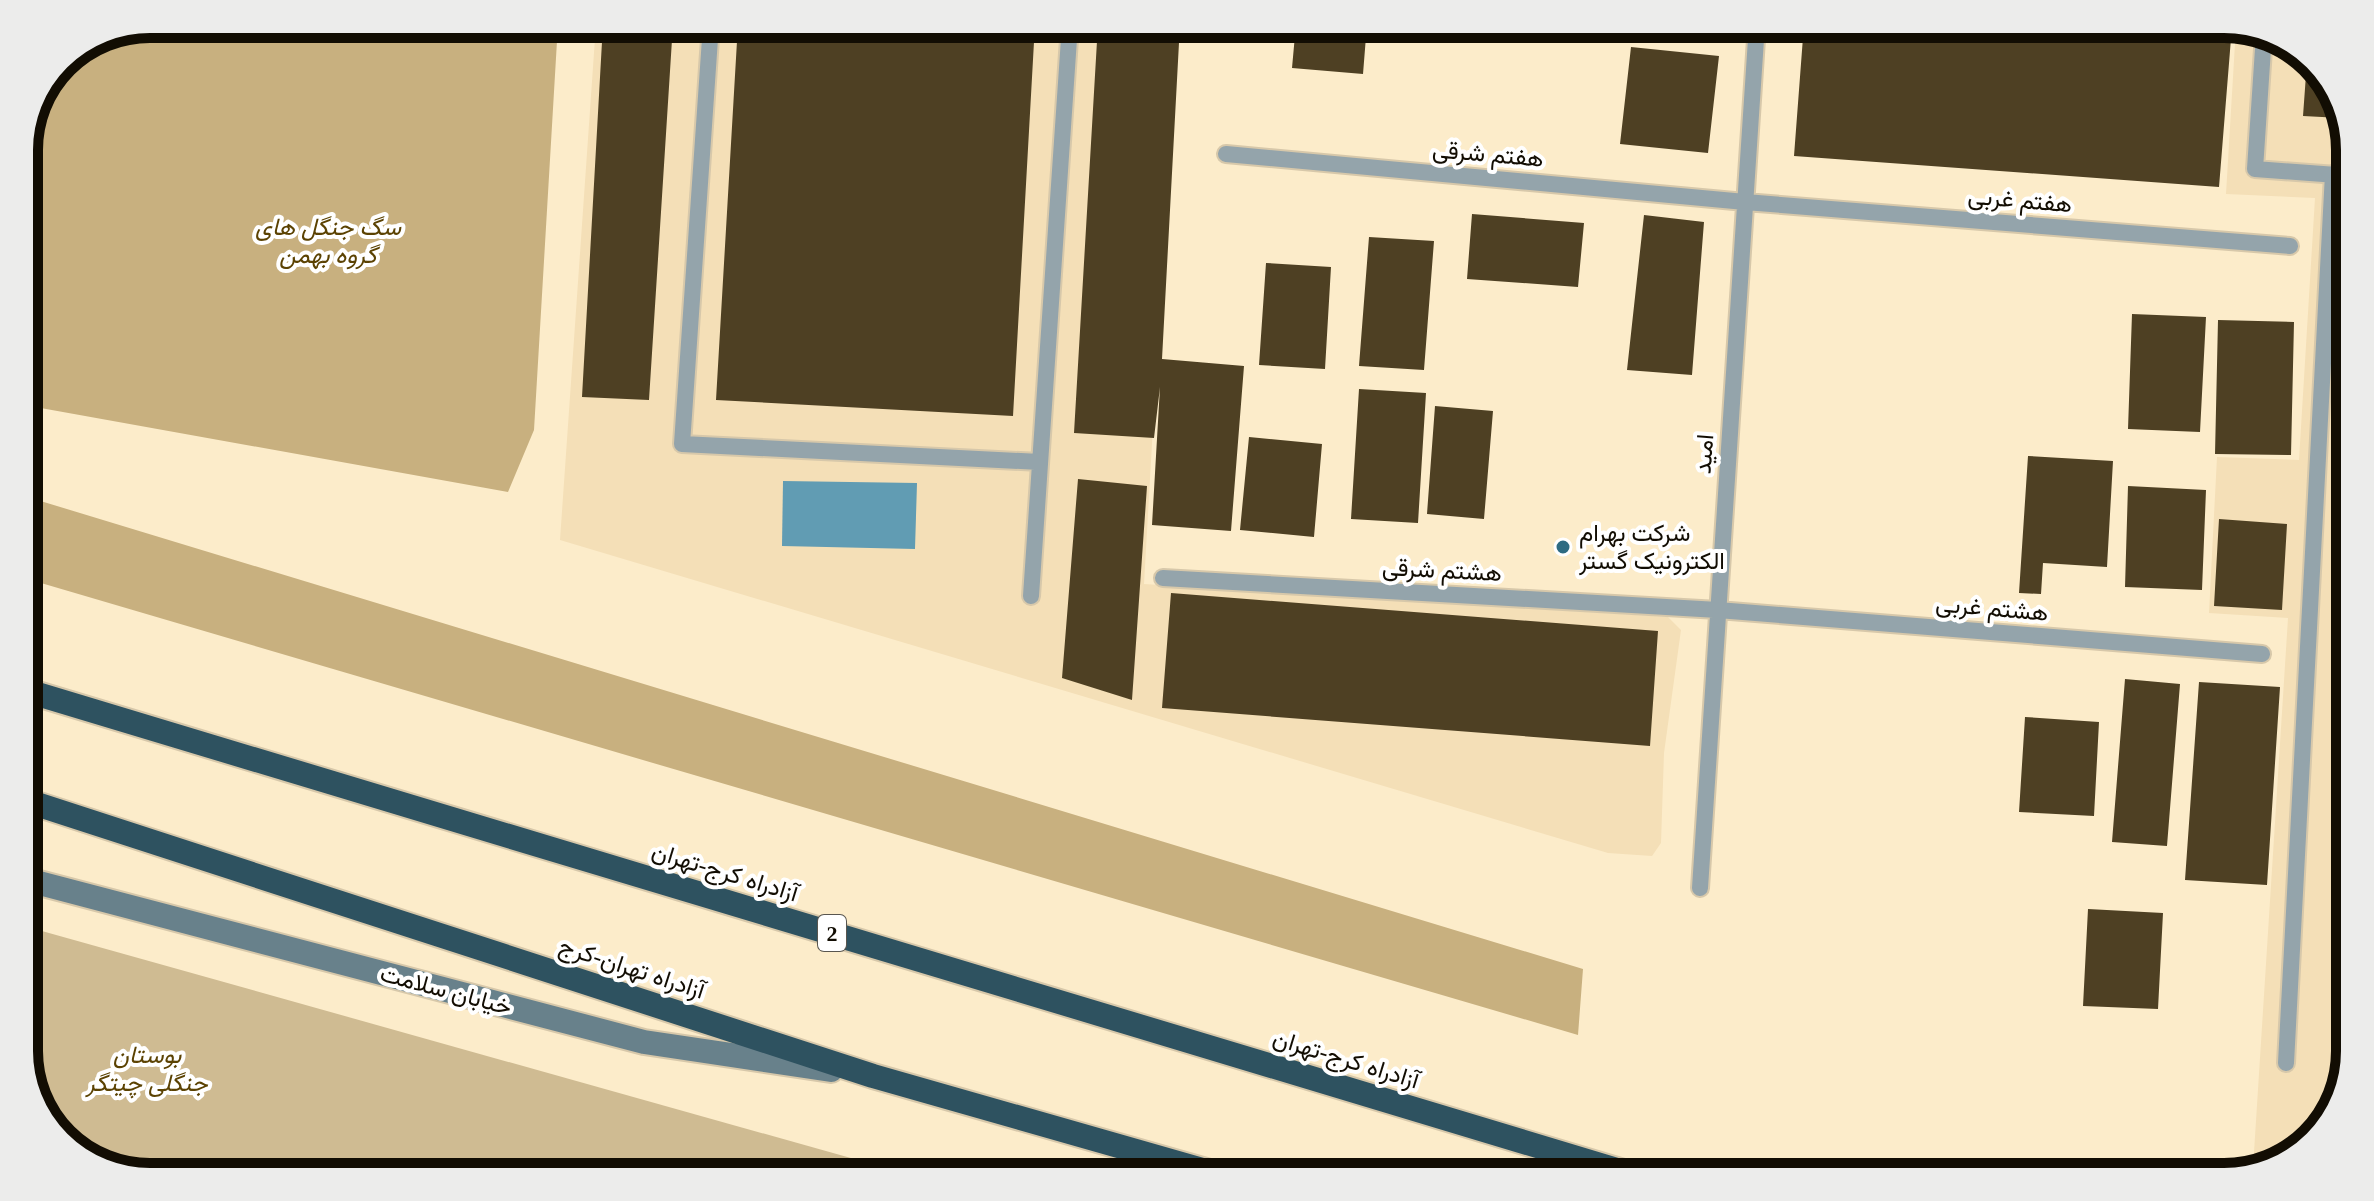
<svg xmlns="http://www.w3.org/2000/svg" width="2374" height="1201" font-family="'Times New Roman',Vazirmatn,serif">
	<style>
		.built { fill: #f4dfb7 }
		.green { fill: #cfbb92 }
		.forest { fill: #c8b07f }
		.water { fill: #619cb3 }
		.building { fill: #4e4023 }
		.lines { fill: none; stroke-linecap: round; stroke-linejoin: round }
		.lane-casing { stroke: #d7c8aa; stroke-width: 20 }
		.secondary-casing { stroke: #d7c8aa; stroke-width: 28 }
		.highway-casing { stroke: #d7c8aa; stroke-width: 28 }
		.lane { stroke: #94a4ab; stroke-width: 16 }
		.secondary { stroke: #68818b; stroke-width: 24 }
		.highway { stroke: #2e5260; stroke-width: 24 }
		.poi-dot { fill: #2e6b82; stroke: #fff; stroke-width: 3 }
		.labels { text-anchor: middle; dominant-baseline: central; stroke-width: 8; stroke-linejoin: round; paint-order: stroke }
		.shield { fill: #fff; stroke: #59564f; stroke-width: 2 }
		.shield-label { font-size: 22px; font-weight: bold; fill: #120d03 }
		.street-label { font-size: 24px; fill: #120d03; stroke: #fff }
		.park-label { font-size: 24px; font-style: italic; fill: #5b4202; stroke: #fff }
		.poi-label { font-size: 24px; fill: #120d03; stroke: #fff; text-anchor: start }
		.rim { fill: none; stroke: #120d03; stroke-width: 10 }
	</style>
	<rect width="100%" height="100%" fill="#fcecca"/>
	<path class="built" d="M 596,24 L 1176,24 L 1144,584 L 1668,617 L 1681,630 L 1664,753 L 1661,843 L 1652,856 L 1608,853 L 560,540 Z
		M 2236,27 L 2280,37 L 2329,81 L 2350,143 L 2350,1050 L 2337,1107 L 2293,1156 L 2253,1168 L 2288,618 L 2209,613 L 2217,457 L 2299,460 L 2315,198 L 2226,194 Z"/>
	<path class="green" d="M 24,926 L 865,1162 L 870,1177 L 151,1177 L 94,1164 L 45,1120 L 24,1059 Z"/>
	<path class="forest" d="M 151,24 L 558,24 L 534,430 L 508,492 L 24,405 L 24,143 L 61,61 Z
		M 24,496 L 1583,969 L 1578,1035 L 24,578 Z"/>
	<path class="water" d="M 783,481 L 917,483 L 915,549 L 782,546 Z"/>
	<path class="building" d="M 603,24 L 673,24 L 649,400 L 582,397 Z
		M 738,24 L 1035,24 L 1013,416 L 716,400 Z
		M 1098,24 L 1180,24 L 1162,359 L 1244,366 L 1231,531 L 1152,525 L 1160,387 L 1154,438 L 1074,433 Z
		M 1296,24 L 1367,24 L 1363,74 L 1292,68 Z
		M 1804,24 L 2223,24 L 2232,26 L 2219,187 L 1794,156 Z
		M 1631,47 L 1719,56 L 1708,153 L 1620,144 Z
		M 2307,61 L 2329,81 L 2341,118 L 2303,116 Z
		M 1472,214 L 1584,223 L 1578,287 L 1467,279 Z
		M 1644,215 L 1704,222 L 1692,375 L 1627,370 Z
		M 1369,237 L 1434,241 L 1424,370 L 1359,366 Z
		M 1266,263 L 1331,267 L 1325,369 L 1259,365 Z
		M 2132,314 L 2206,317 L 2200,432 L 2128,429 Z
		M 2218,320 L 2294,322 L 2291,455 L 2215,454 Z
		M 2348,367 L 2350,367 L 2350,550 L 2333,549 Z
		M 1359,389 L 1426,393 L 1418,523 L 1351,519 Z
		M 1435,406 L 1493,411 L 1484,519 L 1427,514 Z
		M 1249,437 L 1322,444 L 1314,537 L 1240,530 Z
		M 2028,456 L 2113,461 L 2107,567 L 2043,563 L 2041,594 L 2019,593 Z
		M 1078,479 L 1147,486 L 1132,700 L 1062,678 Z
		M 2128,486 L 2206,490 L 2202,590 L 2125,587 Z
		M 2219,519 L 2287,524 L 2282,610 L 2214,606 Z
		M 1171,593 L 1658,631 L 1650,746 L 1162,708 Z
		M 2125,679 L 2180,684 L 2167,846 L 2112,842 Z
		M 2199,682 L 2280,687 L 2267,885 L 2185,880 Z
		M 2025,717 L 2099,722 L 2094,816 L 2019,812 Z
		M 2088,909 L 2163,913 L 2158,1009 L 2083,1006 Z"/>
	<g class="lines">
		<g class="lane-casing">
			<path id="lane" d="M 711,24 L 682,444 L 1040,462
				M 2264,34 L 2255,169 L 2350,176
				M 1226,154 L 1745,202 L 2290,246
				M 1163,578 L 1718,610 L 2262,654
				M 1031,596 L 1070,24
				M 1700,888 L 1757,24
				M 2286,1063 L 2333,174"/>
		</g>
		<g class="secondary-casing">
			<path id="secondary" d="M 24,879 L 644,1042 L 831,1070"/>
		</g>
		<g class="highway-casing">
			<path id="highway" d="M 24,690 L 1640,1177
				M 24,800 L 873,1076 L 1227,1177"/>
		</g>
		<use href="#lane" class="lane"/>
		<use href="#secondary" class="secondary"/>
		<use href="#highway" class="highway"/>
	</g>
	<circle class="poi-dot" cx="1563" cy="547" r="8"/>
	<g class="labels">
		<rect class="shield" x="818" y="915" width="28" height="36" rx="6"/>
		<g class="shield-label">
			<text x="832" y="933">2</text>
		</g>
		<g class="street-label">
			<text transform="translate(1488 154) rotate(5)">هفتم شرقی</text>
			<text transform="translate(2020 200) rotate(5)">هفتم غربی</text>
			<text transform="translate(1704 454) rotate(-86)">امید</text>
			<text transform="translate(1442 570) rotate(3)">هشتم شرقی</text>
			<text transform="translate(1992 608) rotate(5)">هشتم غربی</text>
			<text transform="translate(725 872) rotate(17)">آزادراه کرج-تهران</text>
			<text transform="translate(632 968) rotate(18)">آزادراه تهران-کرج</text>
			<text transform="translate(446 990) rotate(15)">خیابان سلامت</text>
			<text transform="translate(1346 1059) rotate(17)">آزادراه کرج-تهران</text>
		</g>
		<g class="park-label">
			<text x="328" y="227">سگ جنگل های<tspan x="328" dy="28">گروه بهمن</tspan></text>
			<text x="147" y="1055">بوستان<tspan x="147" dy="28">جنگلی چیتگر</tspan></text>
		</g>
		<g class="poi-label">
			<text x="1579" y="533">شرکت بهرام<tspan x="1579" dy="28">الکترونیک گستر</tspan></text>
		</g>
	</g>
	<path d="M0 0H2374V1201H0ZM150 38H2224A112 112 0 0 1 2336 150V1051A112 112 0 0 1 2224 1163H150A112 112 0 0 1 38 1051V150A112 112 0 0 1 150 38Z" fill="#ececeb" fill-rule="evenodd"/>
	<path class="rim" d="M150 38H2224A112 112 0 0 1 2336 150V1051A112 112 0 0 1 2224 1163H150A112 112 0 0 1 38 1051V150A112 112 0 0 1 150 38Z"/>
</svg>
